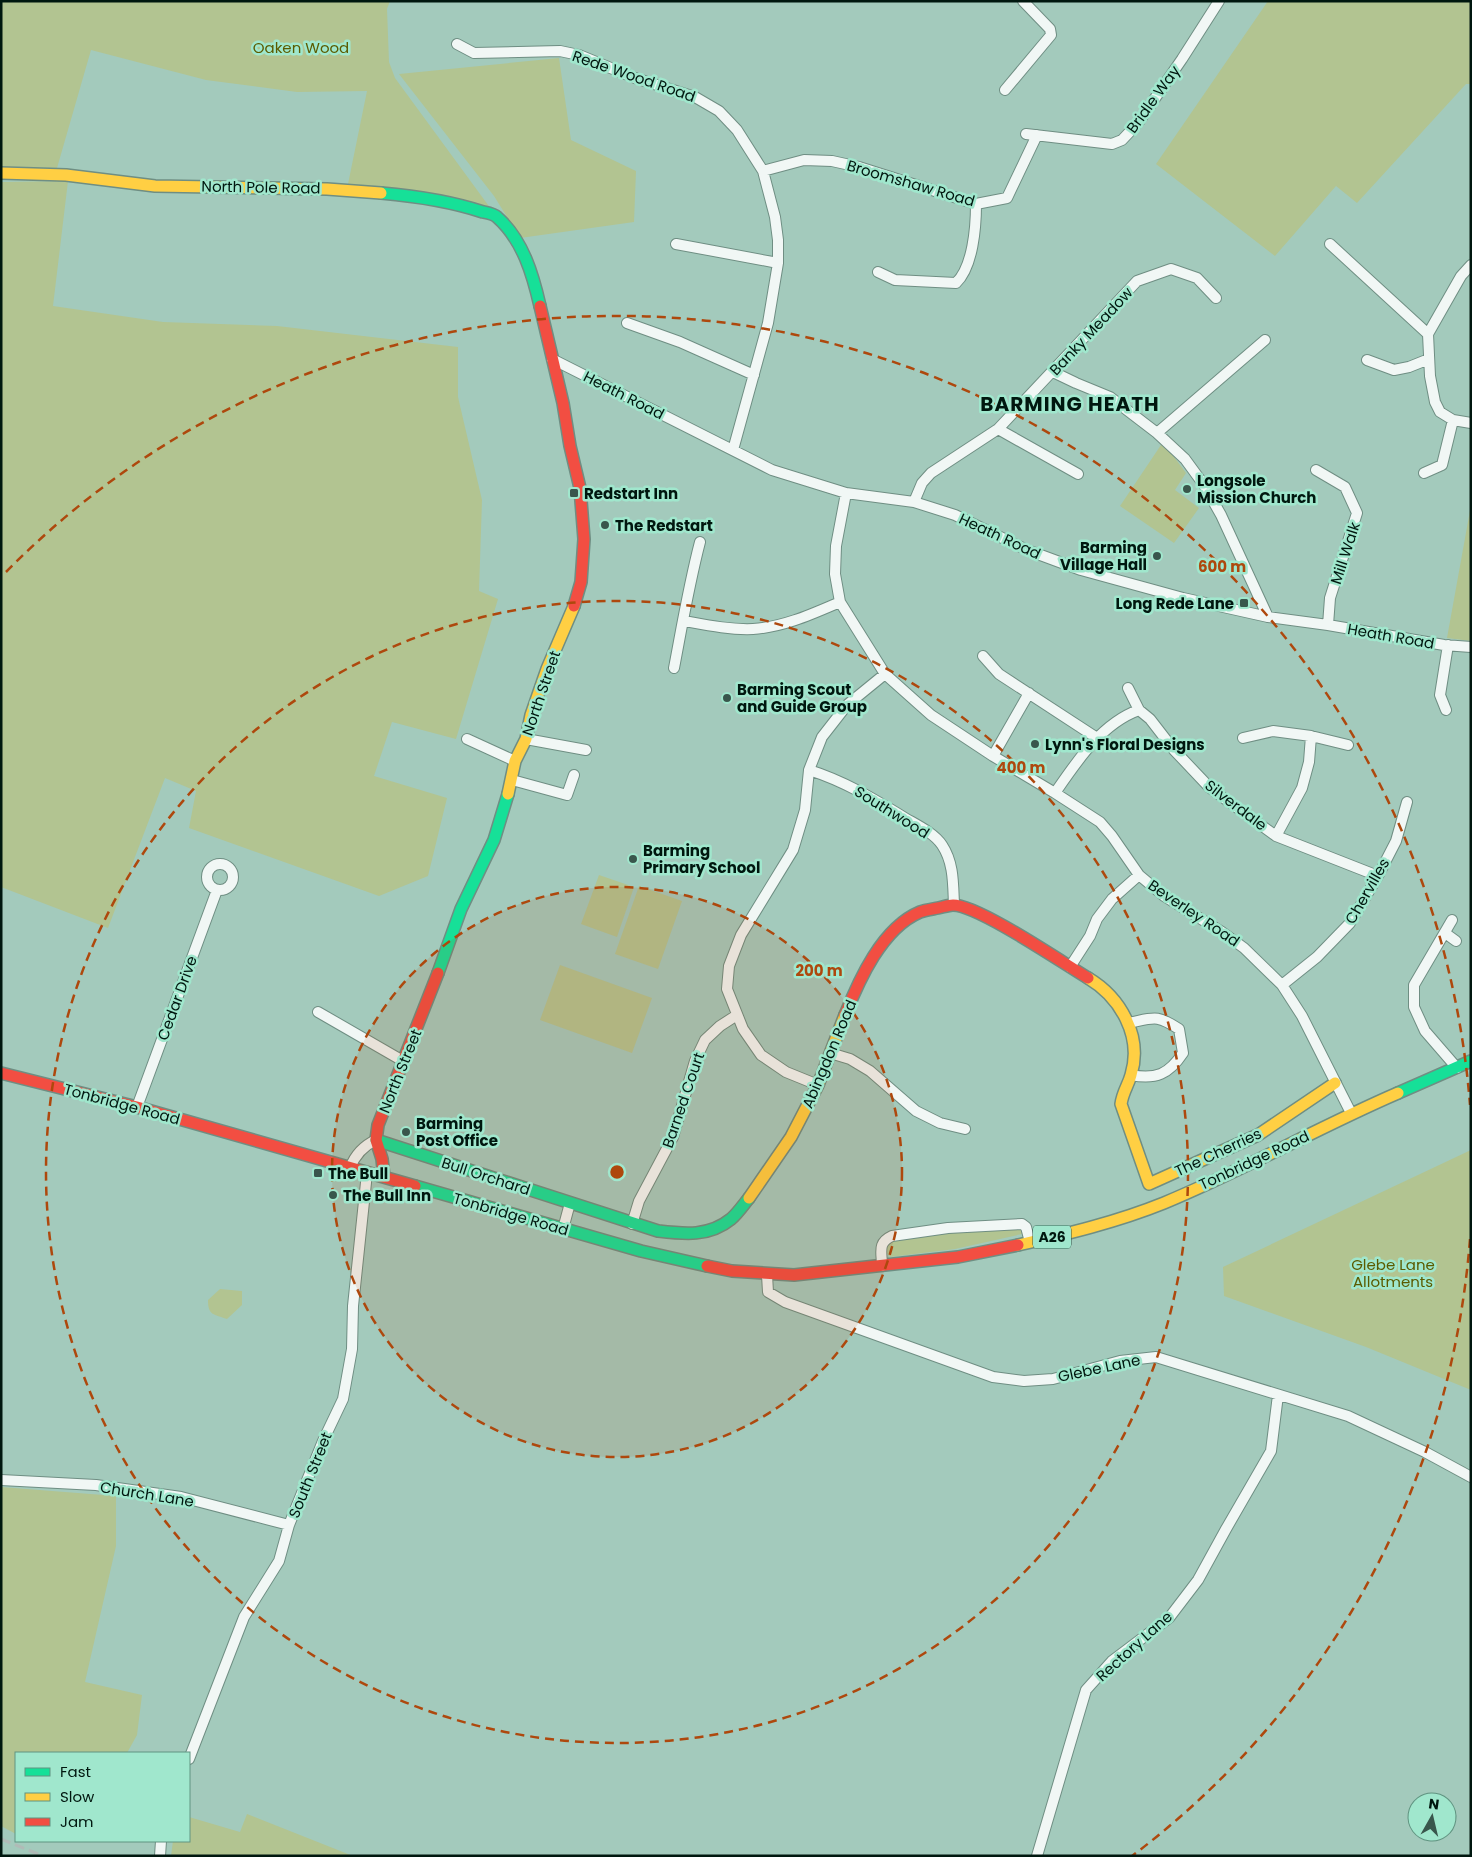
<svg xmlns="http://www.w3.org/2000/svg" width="1472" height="1857" font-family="Poppins,sans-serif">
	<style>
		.green { fill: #b2c491 }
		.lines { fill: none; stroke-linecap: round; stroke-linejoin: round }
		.street-casing { stroke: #6f8e83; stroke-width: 12 }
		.fast-casing { stroke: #6f8e83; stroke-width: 14 }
		.slow-casing { stroke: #6f8e83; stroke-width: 14 }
		.jam-casing { stroke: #6f8e83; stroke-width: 14 }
		.street { stroke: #f1f7f5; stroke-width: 10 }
		.fast { stroke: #16e098; stroke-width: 11 }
		.slow { stroke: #ffcf43; stroke-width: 11 }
		.jam { stroke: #f24e42; stroke-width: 11 }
		.rail { stroke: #b0bbb7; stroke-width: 3; stroke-dasharray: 10 5; stroke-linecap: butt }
		.ring { fill: none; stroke: #ae480d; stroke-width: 2.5; stroke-dasharray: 9 6 }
		.poi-dot { fill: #39564c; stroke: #a0e7cd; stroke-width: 2 }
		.labels { text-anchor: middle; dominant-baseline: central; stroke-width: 5; stroke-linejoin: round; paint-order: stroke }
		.shield { fill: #a0e7cd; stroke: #305548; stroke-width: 1 }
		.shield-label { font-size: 14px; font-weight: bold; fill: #00170f }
		.park-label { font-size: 15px; fill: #5b5b00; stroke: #a0e7cd }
		.street-label { font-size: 15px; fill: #00170f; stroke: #a0e7cd }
		.poi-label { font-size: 15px; font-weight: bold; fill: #00170f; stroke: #a0e7cd; text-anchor: start }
		.district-label { font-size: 20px; font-weight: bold; letter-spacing: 1px; fill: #00170f; stroke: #a0e7cd }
		.centre { fill: #ae480d; stroke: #a0e7cd; stroke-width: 2.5 }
		.ring-label { font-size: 15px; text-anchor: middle; font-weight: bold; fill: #ae480d; stroke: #a0e7cd; stroke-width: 5; stroke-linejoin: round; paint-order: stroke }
	</style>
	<rect width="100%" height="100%" fill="#a3cabc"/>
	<path class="green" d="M 1,1 L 390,1 L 387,9 L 389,62 L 395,78 L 491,209 L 348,184 L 367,91 L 297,92 L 206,80 L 91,50 L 57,168 L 1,167 Z
		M 1268,1 L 1471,1 L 1471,84 L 1466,84 L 1357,203 L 1336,186 L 1275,256 L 1156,164 Z
		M 559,58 L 571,140 L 636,171 L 634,222 L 520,238 L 494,196 L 399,74 Z
		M 68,181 L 53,306 L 163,322 L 277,326 L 458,347 L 458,397 L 482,500 L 479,591 L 498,599 L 456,739 L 392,722 L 374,776 L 447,798 L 428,876 L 379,896 L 189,828 L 196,791 L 165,778 L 108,928 L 1,887 L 1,182 Z
		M 1163,442 L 1186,473 L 1175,490 L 1199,508 L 1174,543 L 1120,506 Z
		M 1471,505 L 1471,641 L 1447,638 Z
		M 599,875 L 634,887 L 617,937 L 581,924 Z
		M 639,886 L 682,901 L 658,969 L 615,954 Z
		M 560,965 L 652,998 L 632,1053 L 540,1020 Z
		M 1471,1150 L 1471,1390 L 1366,1347 L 1224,1296 L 1223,1267 Z
		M 1021,1228 L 1023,1232 L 1022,1234 L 955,1249 L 890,1257 L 885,1251 L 886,1243 L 889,1241 L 939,1233 Z
		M 220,1289 L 242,1291 L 242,1305 L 227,1319 C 214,1314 208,1316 208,1300 Z
		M 1,1487 L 116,1496 L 116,1546 L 85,1682 L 142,1695 L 137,1735 L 127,1753 L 16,1753 L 16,1834 L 1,1826 Z
		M 247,1814 L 353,1856 L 171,1856 L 173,1841 L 189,1841 L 189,1817 L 240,1832 Z"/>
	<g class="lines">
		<g class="street-casing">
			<path id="street" d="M 457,44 L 474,53 L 560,51 L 579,55 L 635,78 L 695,97 L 719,111 L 737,130 L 763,171 L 775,217 L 778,240 L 778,263 L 768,323 L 733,450
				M 1005,90 L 1051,35 L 1050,29 L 1023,1
				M 1026,134 L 1112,144 L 1122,140 L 1138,123 L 1182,59 L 1219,1
				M 763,171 L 804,160 L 832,161 L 859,167 L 976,204 L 1007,198 L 1037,135
				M 676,244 L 778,263
				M 1330,244 L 1428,334
				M 1471,265 L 1461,276 L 1428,334 L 1430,376 L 1435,402 L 1440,412 L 1453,420 L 1471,423
				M 878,272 L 895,280 L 956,283 C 973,267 976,227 976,204
				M 627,323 L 680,342 L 754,375
				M 552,359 L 772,470 L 846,493 L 914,502 L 955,515 L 1027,550 L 1081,570 L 1183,598 L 1268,617 L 1328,625 L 1444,645 L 1471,647
				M 1367,360 L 1394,370 L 1409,367 L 1429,359
				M 1053,372 L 1076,383 L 1110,397 L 1157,433 L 1185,459 L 1204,485 L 1221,515 L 1268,617
				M 998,429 L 1078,474
				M 1157,433 L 1265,340
				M 1316,470 L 1345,487 L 1357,513 L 1330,598 L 1328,625
				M 1424,473 L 1442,465 L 1453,420
				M 846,493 L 836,546 L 835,574 L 840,602 L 885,674 L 931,715 L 993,756 L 1055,793 L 1100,822 L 1112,836 L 1139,875 L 1164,896 L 1222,932 L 1244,948 L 1282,985 L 1302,1016 L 1351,1113
				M 914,502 L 922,483 L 931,473 L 998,429 L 1137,281 L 1171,269 L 1197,278 L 1216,298
				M 684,621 C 706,625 730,630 753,629 C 784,627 812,614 840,602
				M 983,656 L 999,674 L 1097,738
				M 674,668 C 682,626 689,584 700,542
				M 1128,688 L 1139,710 L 1150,719 L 1174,750 L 1210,788 L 1276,836 L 1378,876
				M 1446,710 L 1440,695 L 1448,645
				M 1243,738 L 1273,731 L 1311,736 L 1348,745
				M 467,739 L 515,761
				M 526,739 L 586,750
				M 993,756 L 1029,693
				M 809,770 C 844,781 874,799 905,818 C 917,825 934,833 942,845 C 954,863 953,884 954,905
				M 512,780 L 567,795 L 574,775
				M 1055,793 C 1077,761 1102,723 1139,710
				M 1276,836 L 1302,788 L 1309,762 L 1311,736
				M207 877a13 13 0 1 1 26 0a13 13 0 1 1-26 0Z
				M 1452,920 L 1414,985 L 1414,1007 L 1425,1031 L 1457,1068
				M 1445,933 L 1456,941
				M 1070,967 L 1090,936 L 1097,919 L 1112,899 L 1139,875
				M 1282,985 L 1317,957 L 1350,923 L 1378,876 L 1396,841 L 1407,802
				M 318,1012 L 403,1061
				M 1128,1023 C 1154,1018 1156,1014 1179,1029 L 1183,1053 C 1169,1074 1156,1080 1131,1075
				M 830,1053 L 850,1059 L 870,1071 L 916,1111 L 940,1123 L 965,1129
				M 818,1085 L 786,1072 L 761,1055 L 743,1029 L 727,989 L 729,966 L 741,935 L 793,850 L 805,810 L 809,770 L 822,737 L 847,705 L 885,674
				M 137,1107 L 217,890
				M 350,1168 C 355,1155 363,1146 376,1140
				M 632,1224 L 639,1201 L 673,1137 L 695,1061 L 705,1040 L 720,1026 L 737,1015
				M 563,1229 L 570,1203
				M 882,1266 C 882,1252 877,1243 892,1236 L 948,1228 L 1022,1224 L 1026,1227 L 1030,1242
				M 767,1275 L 768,1292 L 785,1302 L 993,1377 L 1024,1381 L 1053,1379 L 1120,1361 L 1156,1357 L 1348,1416 L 1425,1452 L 1471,1477
				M 1,1480 L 96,1485 L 181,1497 L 289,1525
				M 189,1759 L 244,1617 L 279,1561 L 289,1525 L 323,1441 L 343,1399 L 352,1349 L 353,1306 L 367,1173
				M 160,1856 L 161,1841
				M 1037,1856 L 1086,1690 L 1112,1661 L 1169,1618 L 1198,1580 L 1226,1529 L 1271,1451 L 1278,1395"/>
		</g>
		<g class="fast-casing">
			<path id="fast" d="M 381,193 C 415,196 450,201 483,212 C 488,213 494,214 497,217 C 523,240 533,275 540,306
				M 438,973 L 461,909 L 494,840 L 508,794
				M 1398,1093 L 1471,1061
				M 376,1140 L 658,1231 C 684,1234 709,1237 731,1219 C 738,1213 744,1204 749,1198
				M 415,1186 L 641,1251 L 707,1266"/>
		</g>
		<g class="slow-casing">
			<path id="slow" d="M 1,173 L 66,175 L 155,186 L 327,189 L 381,193
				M 508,794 L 515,761 L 526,739 L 531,715 L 547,669 L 574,606
				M 1088,978 C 1120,997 1143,1036 1131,1075 C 1128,1086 1123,1091 1121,1104 L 1149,1184 L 1258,1135 L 1335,1083
				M 749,1198 L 791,1137 L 818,1085 L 845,1015
				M 1018,1245 C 1067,1234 1117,1222 1164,1203 C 1244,1170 1319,1127 1398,1093"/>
		</g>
		<g class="jam-casing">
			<path id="jam" d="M 540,306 L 563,403 L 570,446 L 580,488 L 584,539 L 581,582 L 574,606
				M 845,1015 C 859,980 882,928 920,912 C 925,910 933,909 938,908 C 943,907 949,905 953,905 C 978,905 1063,963 1088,978
				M 1,1073 L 137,1107 L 415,1186
				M 384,1177 L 382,1159 L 376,1140 L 378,1125 L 438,973
				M 707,1266 L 732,1271 L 794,1275 L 958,1257 L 1018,1245"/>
		</g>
		<use href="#street" class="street"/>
		<use href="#fast" class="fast"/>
		<use href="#slow" class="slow"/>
		<use href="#jam" class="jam"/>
		<path class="rail" d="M 1,1839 L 43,1856"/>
	</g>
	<circle cx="617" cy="1172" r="285" fill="#ae480d" fill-opacity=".12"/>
	<g class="ring">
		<circle cx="617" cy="1172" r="285"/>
		<circle cx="617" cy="1172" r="571"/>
		<path d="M1470 1239A856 856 0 0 1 1132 1856M6 572A856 856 0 0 1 1470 1105"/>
	</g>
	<g class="poi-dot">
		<circle cx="1187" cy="489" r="5"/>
		<rect x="569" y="488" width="10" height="10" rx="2.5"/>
		<circle cx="605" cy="525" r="5"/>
		<circle cx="1157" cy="556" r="5"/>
		<rect x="1239" y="598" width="10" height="10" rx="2.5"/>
		<circle cx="727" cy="698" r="5"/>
		<circle cx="1035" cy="744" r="5"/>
		<circle cx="633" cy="859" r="5"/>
		<circle cx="406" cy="1132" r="5"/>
		<rect x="313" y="1168" width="10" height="10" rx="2.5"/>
		<circle cx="333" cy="1195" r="5"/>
	</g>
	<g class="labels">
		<rect class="shield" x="1033" y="1225.5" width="38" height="23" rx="4"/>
		<g class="shield-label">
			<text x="1052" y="1237">A26</text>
		</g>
		<g class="park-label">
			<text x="301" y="47">Oaken Wood</text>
			<text x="1393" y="1264">Glebe Lane<tspan x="1393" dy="17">Allotments</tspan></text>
		</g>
		<g class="street-label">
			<text transform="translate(634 76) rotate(19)">Rede Wood Road</text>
			<text transform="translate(1153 99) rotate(-54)">Bridle Way</text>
			<text transform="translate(911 183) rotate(16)">Broomshaw Road</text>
			<text transform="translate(261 187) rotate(1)">North Pole Road</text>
			<text transform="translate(1091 331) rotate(-47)">Banky Meadow</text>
			<text transform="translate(624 395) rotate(27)">Heath Road</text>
			<text transform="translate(1000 536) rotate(25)">Heath Road</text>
			<text transform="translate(1345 553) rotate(-72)">Mill Walk</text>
			<text transform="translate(1391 636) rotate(10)">Heath Road</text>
			<text transform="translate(541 693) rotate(-71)">North Street</text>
			<text transform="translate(1236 805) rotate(37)">Silverdale</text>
			<text transform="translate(892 812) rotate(32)">Southwood</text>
			<text transform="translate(1367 891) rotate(-60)">Chervilles</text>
			<text transform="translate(1194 913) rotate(34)">Beverley Road</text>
			<text transform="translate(177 998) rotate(-70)">Cedar Drive</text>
			<text transform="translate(829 1054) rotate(-67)">Abingdon Road</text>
			<text transform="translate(400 1071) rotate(-68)">North Street</text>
			<text transform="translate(683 1100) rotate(-71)">Barned Court</text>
			<text transform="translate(122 1104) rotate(15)">Tonbridge Road</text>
			<text transform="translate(1218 1152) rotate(-25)">The Cherries</text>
			<text transform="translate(1254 1160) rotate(-25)">Tonbridge Road</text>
			<text transform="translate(486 1176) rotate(18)">Bull Orchard</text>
			<text transform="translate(511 1214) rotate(16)">Tonbridge Road</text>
			<text transform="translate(1099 1368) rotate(-12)">Glebe Lane</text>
			<text transform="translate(310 1475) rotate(-68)">South Street</text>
			<text transform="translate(147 1494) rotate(9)">Church Lane</text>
			<text transform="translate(1134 1646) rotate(-42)">Rectory Lane</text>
		</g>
		<g class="poi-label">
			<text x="1197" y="480">Longsole<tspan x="1197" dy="17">Mission Church</tspan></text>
			<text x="584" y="493">Redstart Inn</text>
			<text x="615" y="525">The Redstart</text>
			<text x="1147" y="547" text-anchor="end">Barming<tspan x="1147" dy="17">Village Hall</tspan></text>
			<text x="1234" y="603" text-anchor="end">Long Rede Lane</text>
			<text x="737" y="689">Barming Scout<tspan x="737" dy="17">and Guide Group</tspan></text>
			<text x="1045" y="744">Lynn's Floral Designs</text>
			<text x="643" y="850">Barming<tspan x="643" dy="17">Primary School</tspan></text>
			<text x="416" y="1123">Barming<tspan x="416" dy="17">Post Office</tspan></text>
			<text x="328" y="1173">The Bull</text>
			<text x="343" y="1195">The Bull Inn</text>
		</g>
		<g class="district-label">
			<text x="1070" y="404">BARMING HEATH</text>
		</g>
	</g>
	<circle cx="617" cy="1172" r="8" class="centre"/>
	<g class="ring-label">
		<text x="1222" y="572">600 m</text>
		<text x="1021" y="773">400 m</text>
		<text x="819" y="976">200 m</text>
	</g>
	<rect width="1472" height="1857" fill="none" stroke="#00170f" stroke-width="5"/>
	<rect x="15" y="1752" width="175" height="90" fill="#a0e7cd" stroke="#609481"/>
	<rect x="25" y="1768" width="25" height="8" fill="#16e098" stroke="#609481"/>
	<text x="60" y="1777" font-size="15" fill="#00170f">Fast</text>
	<rect x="25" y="1793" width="25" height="8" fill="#ffcf43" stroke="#609481"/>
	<text x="60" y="1802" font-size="15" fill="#00170f">Slow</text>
	<rect x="25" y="1818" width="25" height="8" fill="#f24e42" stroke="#609481"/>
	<text x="60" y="1827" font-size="15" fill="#00170f">Jam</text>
	<g transform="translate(1432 1817) rotate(8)"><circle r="24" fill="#a0e7cd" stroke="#609481"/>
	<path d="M0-4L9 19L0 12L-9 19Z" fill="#39564c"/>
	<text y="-8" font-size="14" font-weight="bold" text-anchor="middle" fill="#00170f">N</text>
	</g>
</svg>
